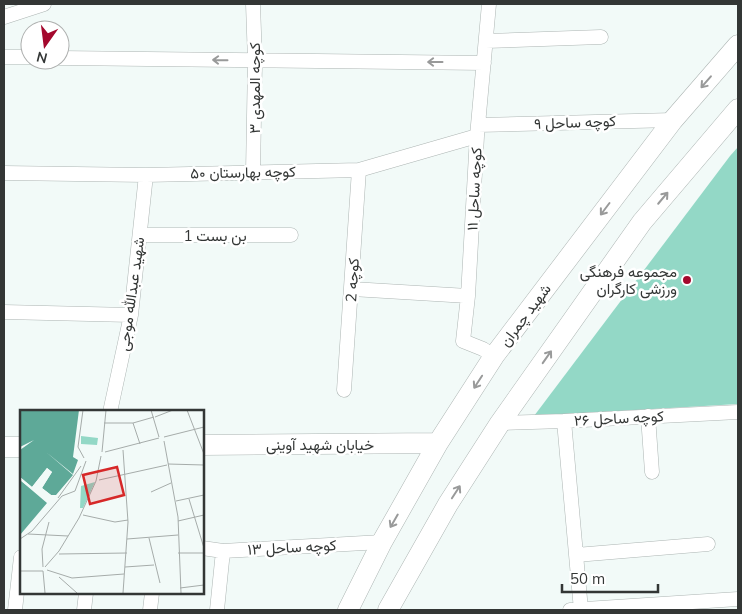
<svg xmlns="http://www.w3.org/2000/svg" width="742" height="614" font-family="Mulish,Vazirmatn,sans-serif">
	<style>
		.green { fill: #93d8c6 }
		.lines { fill: none; stroke-linecap: round; stroke-linejoin: round }
		.street-casing { stroke: #adb5b3; stroke-width: 15 }
		.secondary-casing { stroke: #adb5b3; stroke-width: 21 }
		.street { stroke: #fff; stroke-width: 14 }
		.secondary { stroke: #fff; stroke-width: 20 }
		.oneway { stroke: #999a9a }
		.poi-dot { fill: #a4082d; stroke: #fff; stroke-width: 2 }
		.labels { text-anchor: middle; dominant-baseline: central; stroke-width: 5; stroke-linejoin: round; paint-order: stroke }
		.street-label { font-size: 15px; fill: #333635; stroke: #fff }
		.poi-label { font-size: 15px; fill: #333635; stroke: #fff; text-anchor: end }
		.inset-road { fill: none; stroke: #a6acaa; stroke-width: 1 }
		.view { fill: #d62828; fill-opacity: 0.15; stroke: #d62828; stroke-width: 2.5 }
		.inset-edge { fill: none; stroke: #333635; stroke-width: 2.5 }
	</style>
	<rect width="100%" height="100%" fill="#f2faf8"/>
	<path class="green" d="M 738,147 L 738,404 L 534,416 L 730,156 Z"/>
	<g class="lines">
		<g class="street-casing">
			<path id="street" d="M 489,4 L 477,136 L 468,296 L 463,341 L 483,349 L 494,356
				M 4,17 L 44,4
				M 486,41 L 601,37
				M 4,57 L 30,57
				M 60,58 L 484,63
				M 478,125 L 673,120
				M 253,172 L 255,61 L 253,4
				M 4,173 L 146,175 L 359,170 L 477,136
				M 140,235 L 291,235
				M 352,289 L 468,296
				M 4,312 L 131,315
				M 344,390 L 359,170
				M 110,412 L 131,315 L 146,175
				M 648,416 L 652,472
				M 564,421 L 581,610
				M 500,423 L 564,421 L 738,412
				M 202,548 L 223,551 L 382,542
				M 576,555 L 708,544
				M 15,610 L 21,557
				M 84,610 L 86,593
				M 150,610 L 152,593
				M 217,610 L 223,551
				M 570,610 L 738,599"/>
		</g>
		<g class="secondary-casing">
			<path id="secondary" d="M 202,445 L 438,443
				M 4,447 L 21,447
				M 348,610 L 382,542 L 438,443 L 494,356 L 673,120 L 738,45
				M 388,610 L 448,504 L 500,423 L 642,222 L 738,109"/>
		</g>
		<use href="#street" class="street"/>
		<use href="#secondary" class="secondary"/>
	</g>
	<defs><path id="oneway-shaft" d="M-6 0H5M1.5-3L5.5 0L1.5 3" fill="none" stroke-width="1.6" stroke-linecap="round" stroke-linejoin="round" transform="scale(1.25)"/></defs>
	<g class="oneway">
		<use href="#oneway-shaft" transform="translate(220 60) rotate(-179)"/>
		<use href="#oneway-shaft" transform="translate(435 62) rotate(-180)"/>
		<use href="#oneway-shaft" transform="translate(706 82) rotate(131)"/>
		<use href="#oneway-shaft" transform="translate(663 198) rotate(-50)"/>
		<use href="#oneway-shaft" transform="translate(605 209) rotate(127)"/>
		<use href="#oneway-shaft" transform="translate(547 357) rotate(-55)"/>
		<use href="#oneway-shaft" transform="translate(478 382) rotate(123)"/>
		<use href="#oneway-shaft" transform="translate(456 492) rotate(-57)"/>
		<use href="#oneway-shaft" transform="translate(394 521) rotate(120)"/>
	</g>
	<circle class="poi-dot" cx="687" cy="280" r="5"/>
	<g class="labels">
		<g class="street-label">
			<text transform="translate(254 88) rotate(-90)">کوچه المهدی ۳</text>
			<text transform="translate(575 122) rotate(-2)">کوچه ساحل ۹</text>
			<text transform="translate(243 172) rotate(-1)">کوچه بهارستان ۵۰</text>
			<text transform="translate(474 189) rotate(-87)">کوچه ساحل ۱۱</text>
			<text x="215" y="235">بن بست 1</text>
			<text transform="translate(352 280) rotate(-86)">کوچه 2</text>
			<text transform="translate(131 294) rotate(-82)">شهید عبدالله موجی</text>
			<text transform="translate(525 315) rotate(-53)">شهید چمران</text>
			<text transform="translate(619 418) rotate(-3)">کوچه ساحل ۲۶</text>
			<text x="320" y="444">خیابان شهید آوینی</text>
			<text transform="translate(292 547) rotate(-3)">کوچه ساحل ۱۳</text>
		</g>
		<g class="poi-label">
			<text x="677" y="271">مجموعه فرهنگی<tspan x="677" dy="17">ورزشی کارگران</tspan></text>
		</g>
	</g>
	<g transform="translate(20 410)">
		<rect width="184" height="184" fill="#f2faf8"/>
		<path d="M 61,26 L 78,28 L 77,35 L 61,34 ZM 75,72 L 63,98 L 60,98 L 61,76 Z" fill="#93d8c6"/>
		<path d="M 0,0 L 59,0 L 53,47 L 58,50 L 53,64 L 26,42 L 53,65 L 36,85 L 31,85 L 22,78 L 32,62 L 27,58 L 12,77 L 0,67 L 0,40 L 14,30 L 0,37 ZM 0,70 L 27,93 L 0,125 Z" fill="#5ea998"/>
		<path d="M 27,58 L 32,62 L 22,78 L 35,88 L 30,87 L 20,78 L 27,61 L 15,79 L 29,93 L 0,70 L 0,67 L 12,77 Z" fill="#f2faf8"/>
		<path class="inset-road" d="M 63,0 L 58,37 L 64,48M 131,0 L 139,27M 167,0 L 184,44M 135,7 L 153,0M 84,13 L 113,13 L 134,7M 113,13 L 120,34M 144,27 L 184,17M 144,31 L 158,107 L 161,183M 103,40 L 108,112 L 103,183M 82,42 L 86,0M 85,42 L 139,28M 148,54 L 184,55M 79,70 L 147,55M 131,82 L 151,73M 38,88 L 61,56M 169,89 L 184,138M 156,91 L 184,85M 63,105 L 95,112 L 108,110M 158,111 L 184,105M 8,124 L 48,126M 129,128 L 140,173M 0,129 L 12,121 L 42,86 L 55,81 L 66,51M 107,129 L 158,125M 158,143 L 184,143M 39,144 L 107,143M 23,157 L 22,139 L 29,112M 25,157 L 39,141 L 59,108 L 76,71 L 81,46M 105,157 L 134,155M 27,160 L 52,168 L 104,164M 0,161 L 23,161M 23,161 L 25,183M 39,167 L 57,183M 160,178 L 184,175"/>
		<path class="view" d="M 97,57 L 104,85 L 70,94 L 63,65 Z"/>
		<rect width="184" height="184" class="inset-edge"/>
	</g>
	<rect width="742" height="614" fill="none" stroke="#333635" stroke-width="10"/>
	<g transform="translate(45 45) rotate(194)"><circle r="24" fill="#ffffff" stroke="#adafae"/>
	<path d="M0-4L9 19L0 12L-9 19Z" fill="#a4082d"/>
	<text y="-8" font-size="14" font-weight="bold" text-anchor="middle" fill="#333635">N</text>
	</g>
	<path d="M562 584v8h96v-8" fill="none" stroke="#333635" stroke-width="2.5"/>
	<text x="570" y="584" font-size="15" fill="#333635" stroke="#ffffff" stroke-width="4" paint-order="stroke">50 m</text>
</svg>
